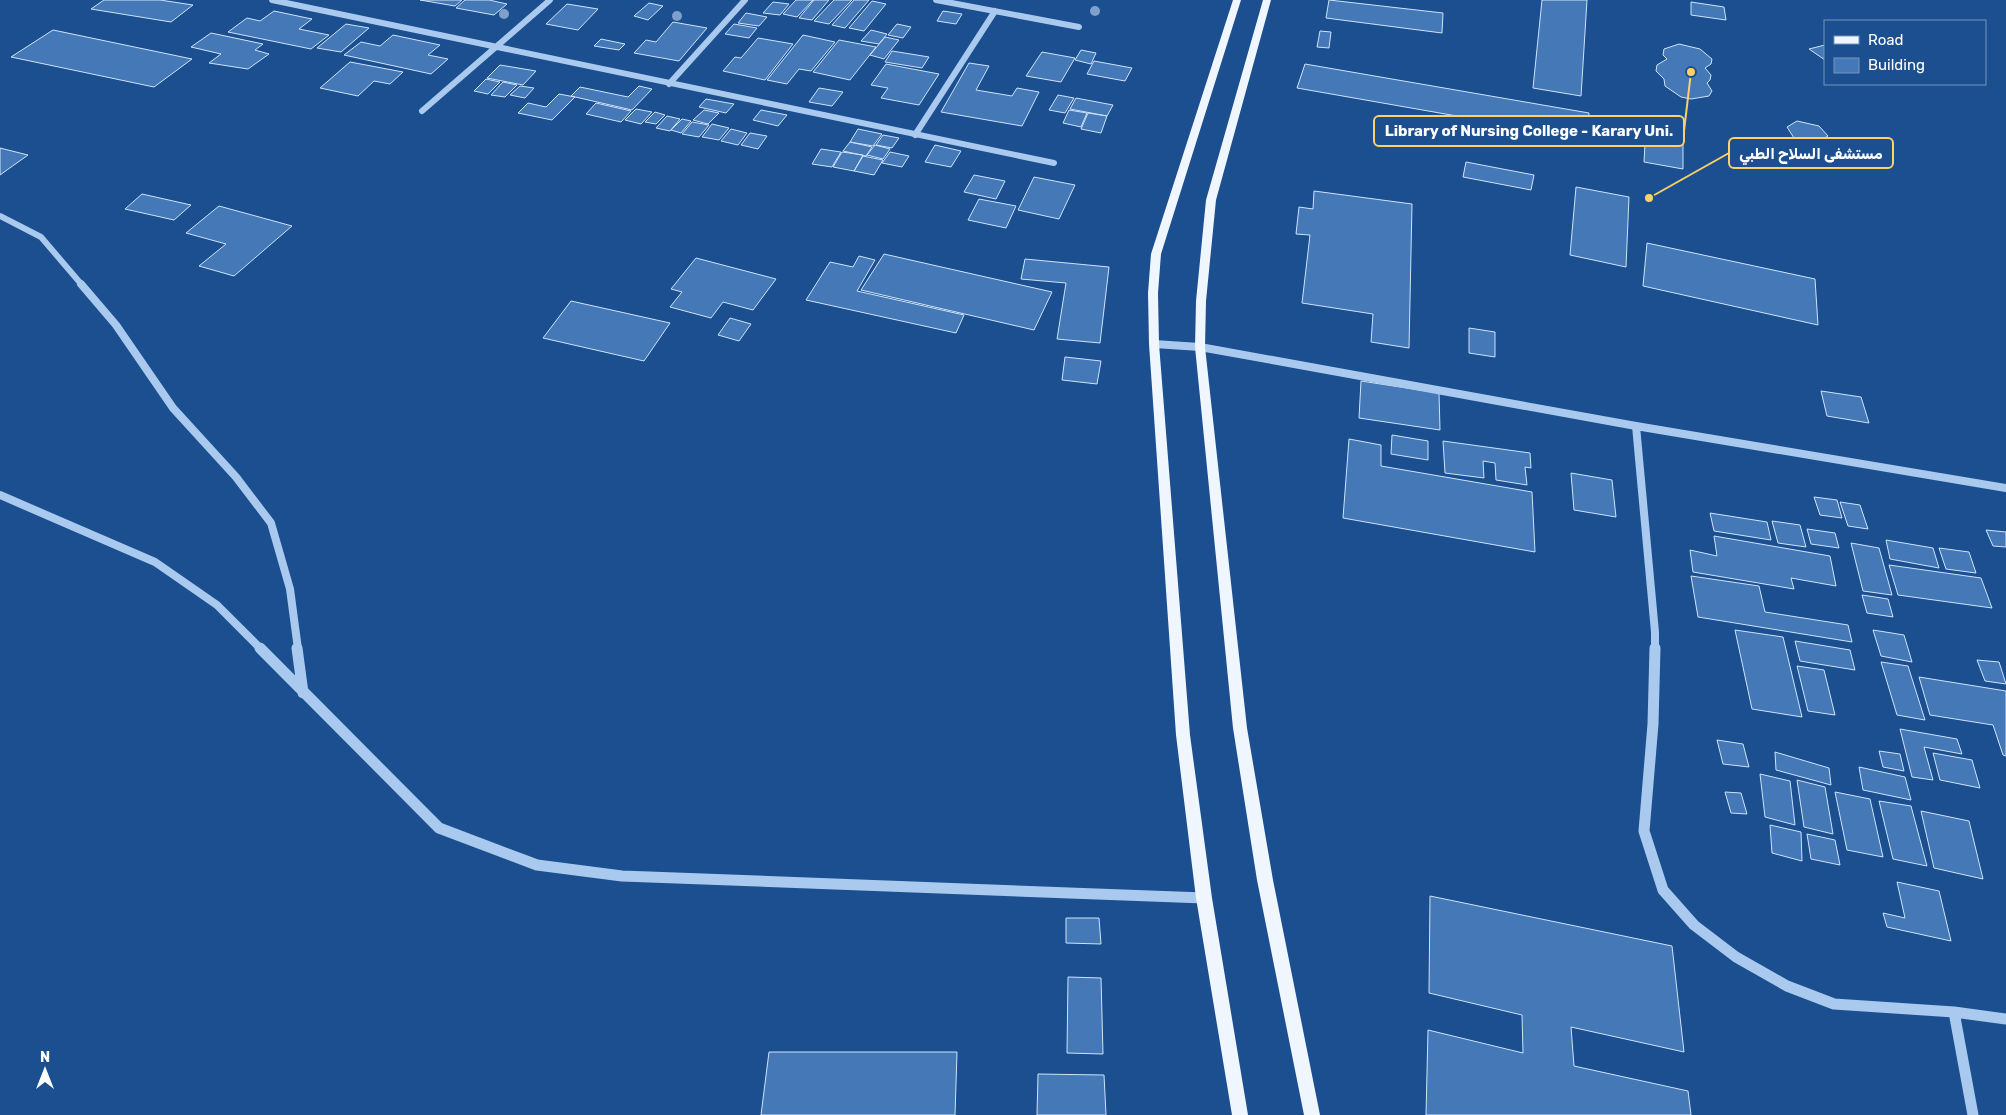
<svg xmlns="http://www.w3.org/2000/svg" width="2006" height="1115" font-family="Rubik,'Noto Naskh Arabic',sans-serif">
	<style>
		.building { fill: #4478b7; stroke: #cfe3fa }
		.lines { fill: none; stroke-linecap: round; stroke-linejoin: round }
		.minor-far2 { stroke: #a9c9ee; stroke-width: 6 }
		.minor-far1 { stroke: #a9c9ee; stroke-width: 8 }
		.minor { stroke: #a9c9ee; stroke-width: 11 }
		.major { fill: #f0f6ff; fill-rule: evenodd }
		.tree { fill: #7ea0ca }
		.leader { fill: none; stroke: #ffd166; stroke-width: 2 }
		.callout-dot { fill: #ffd166; stroke: #1b4f8f; stroke-width: 2 }
		.callout { fill: #1b4f8f; stroke: #ffd166; stroke-width: 2 }
		.callout-label { font-size: 15px; text-anchor: middle; font-weight: bold; fill: #fff }
	</style>
	<rect width="100%" height="100%" fill="#1b4f8f"/>
	<path class="building" d="M 104,0 L 160,0 L 193,5 L 171,22 L 91,9 Z
		M 420,0 L 462,0 L 455,6 Z
		M 465,0 L 489,0 L 507,4 L 494,15 L 456,8 Z
		M 796,0 L 813,0 L 797,17 L 783,14 Z
		M 814,0 L 829,0 L 812,20 L 799,18 Z
		M 834,0 L 852,0 L 829,24 L 814,21 Z
		M 854,0 L 869,0 L 845,28 L 832,25 Z
		M 1329,0 L 1443,13 L 1442,33 L 1326,18 Z
		M 1542,0 L 1587,0 L 1581,96 L 1533,88 Z
		M 872,1 L 886,4 L 864,31 L 849,28 Z
		M 773,2 L 789,4 L 780,15 L 763,13 Z
		M 1691,2 L 1724,7 L 1726,20 L 1691,15 Z
		M 649,3 L 663,6 L 648,20 L 634,16 Z
		M 567,4 L 598,9 L 578,30 L 546,24 Z
		M 274,11 L 312,19 L 299,29 L 329,35 L 311,49 L 228,32 L 247,18 L 260,21 Z
		M 943,11 L 962,14 L 956,24 L 937,21 Z
		M 746,13 L 767,17 L 759,26 L 738,23 Z
		M 673,22 L 707,28 L 679,61 L 634,53 L 646,40 L 656,42 Z
		M 346,24 L 369,28 L 341,52 L 317,48 Z
		M 734,24 L 757,28 L 749,38 L 725,34 Z
		M 897,24 L 911,27 L 903,38 L 888,35 Z
		M 53,30 L 192,59 L 154,87 L 11,57 Z
		M 871,30 L 887,34 L 879,44 L 861,41 Z
		M 1320,31 L 1331,32 L 1329,48 L 1317,47 Z
		M 211,33 L 263,44 L 255,50 L 269,54 L 248,69 L 209,63 L 221,54 L 191,47 Z
		M 393,35 L 440,45 L 428,55 L 448,59 L 431,74 L 344,55 L 361,42 L 380,46 Z
		M 803,35 L 835,42 L 811,71 L 799,69 L 787,84 L 767,80 Z
		M 885,37 L 899,40 L 884,59 L 870,55 Z
		M 758,38 L 793,44 L 765,80 L 723,71 L 735,57 L 741,58 Z
		M 601,39 L 625,44 L 619,50 L 594,46 Z
		M 839,40 L 876,47 L 850,80 L 813,72 Z
		M 1679,44 L 1700,49 L 1712,59 L 1711,64 L 1705,68 L 1711,75 L 1710,80 L 1707,83 L 1712,91 L 1709,96 L 1691,99 L 1681,97 L 1665,86 L 1664,79 L 1656,71 L 1657,65 L 1667,59 L 1663,55 L 1664,49 Z
		M 1825,45 L 1825,60 L 1809,49 Z
		M 1081,50 L 1096,53 L 1091,64 L 1075,60 Z
		M 892,51 L 929,57 L 922,68 L 885,62 Z
		M 1042,52 L 1075,58 L 1061,82 L 1026,76 Z
		M 1094,61 L 1132,68 L 1125,81 L 1087,74 Z
		M 350,62 L 403,72 L 390,84 L 374,81 L 358,96 L 320,88 Z
		M 969,63 L 989,66 L 976,90 L 1012,96 L 1017,88 L 1039,92 L 1022,126 L 941,112 Z
		M 886,64 L 939,74 L 919,105 L 881,98 L 888,88 L 871,85 Z
		M 1305,64 L 1589,113 L 1588,139 L 1297,88 Z
		M 500,65 L 536,71 L 523,85 L 487,78 Z
		M 486,79 L 500,82 L 488,94 L 474,91 Z
		M 503,82 L 517,85 L 505,97 L 491,95 Z
		M 520,86 L 534,88 L 525,98 L 510,95 Z
		M 639,86 L 652,89 L 632,110 L 571,96 L 580,87 L 628,97 Z
		M 819,88 L 843,92 L 832,106 L 809,102 Z
		M 559,94 L 575,97 L 552,120 L 518,113 L 528,103 L 546,107 Z
		M 1058,95 L 1074,98 L 1065,113 L 1049,110 Z
		M 1076,98 L 1113,105 L 1107,116 L 1070,109 Z
		M 706,99 L 734,104 L 726,113 L 699,107 Z
		M 596,103 L 631,111 L 621,122 L 586,114 Z
		M 636,109 L 652,112 L 641,124 L 625,120 Z
		M 704,110 L 719,113 L 708,124 L 693,120 Z
		M 761,110 L 787,115 L 778,126 L 753,120 Z
		M 1069,110 L 1087,113 L 1081,127 L 1063,123 Z
		M 655,112 L 665,115 L 656,124 L 645,122 Z
		M 1088,113 L 1107,116 L 1101,133 L 1081,129 Z
		M 667,116 L 680,119 L 670,131 L 656,128 Z
		M 682,119 L 691,121 L 681,133 L 671,130 Z
		M 1797,121 L 1819,126 L 1828,136 L 1815,144 L 1794,138 L 1787,127 Z
		M 692,122 L 709,125 L 699,137 L 682,134 Z
		M 712,124 L 729,128 L 719,140 L 702,137 Z
		M 1646,126 L 1683,132 L 1683,169 L 1644,162 Z
		M 731,129 L 747,133 L 738,145 L 721,141 Z
		M 858,129 L 882,134 L 873,146 L 850,142 Z
		M 750,133 L 767,136 L 758,149 L 741,145 Z
		M 883,135 L 899,138 L 892,148 L 876,145 Z
		M 850,142 L 872,147 L 866,156 L 843,151 Z
		M 875,145 L 890,149 L 883,159 L 867,155 Z
		M 935,145 L 961,151 L 951,167 L 925,162 Z
		M 0,148 L 28,155 L 0,175 Z
		M 821,149 L 841,152 L 832,167 L 812,164 Z
		M 842,152 L 863,155 L 854,171 L 833,167 Z
		M 890,152 L 909,156 L 902,167 L 882,163 Z
		M 863,156 L 883,160 L 874,175 L 854,171 Z
		M 1466,162 L 1534,175 L 1531,190 L 1463,177 Z
		M 974,175 L 1005,181 L 996,199 L 964,192 Z
		M 1034,177 L 1075,185 L 1059,219 L 1018,210 Z
		M 1576,187 L 1629,197 L 1626,267 L 1570,255 Z
		M 1314,191 L 1412,204 L 1409,348 L 1371,342 L 1373,314 L 1302,303 L 1310,235 L 1296,234 L 1299,207 L 1313,209 Z
		M 142,194 L 191,205 L 174,220 L 125,209 Z
		M 979,199 L 1016,206 L 1006,228 L 968,220 Z
		M 219,206 L 292,226 L 234,276 L 199,266 L 226,244 L 186,233 Z
		M 1647,243 L 1815,279 L 1818,325 L 1643,286 Z
		M 884,254 L 1052,292 L 1034,330 L 861,290 Z
		M 859,256 L 875,260 L 857,291 L 964,315 L 956,333 L 806,300 L 830,262 L 853,267 Z
		M 696,258 L 776,279 L 753,310 L 723,302 L 711,318 L 670,307 L 682,292 L 671,289 Z
		M 1025,259 L 1109,267 L 1100,343 L 1057,339 L 1066,283 L 1021,279 Z
		M 571,301 L 670,323 L 644,361 L 543,338 Z
		M 730,318 L 751,324 L 739,341 L 718,335 Z
		M 1469,328 L 1495,332 L 1495,357 L 1469,353 Z
		M 1065,357 L 1101,361 L 1097,384 L 1062,380 Z
		M 1361,381 L 1439,393 L 1440,430 L 1359,418 Z
		M 1821,391 L 1861,397 L 1869,423 L 1827,416 Z
		M 1392,435 L 1428,441 L 1428,460 L 1391,454 Z
		M 1349,439 L 1381,445 L 1381,466 L 1532,492 L 1535,552 L 1343,518 Z
		M 1443,441 L 1530,453 L 1531,468 L 1525,467 L 1527,485 L 1496,480 L 1495,463 L 1483,461 L 1484,478 L 1445,473 Z
		M 1571,473 L 1612,480 L 1616,517 L 1574,510 Z
		M 1814,497 L 1837,500 L 1842,518 L 1820,515 Z
		M 1840,502 L 1860,505 L 1868,529 L 1848,526 Z
		M 1710,513 L 1767,522 L 1771,540 L 1714,531 Z
		M 1772,521 L 1800,525 L 1806,547 L 1778,543 Z
		M 1807,529 L 1835,533 L 1839,548 L 1811,544 Z
		M 1986,530 L 2006,532 L 2006,547 L 1993,546 Z
		M 1714,536 L 1830,556 L 1836,586 L 1791,578 L 1794,589 L 1693,572 L 1690,550 L 1717,556 Z
		M 1886,540 L 1933,548 L 1939,568 L 1890,559 Z
		M 1851,543 L 1879,548 L 1892,595 L 1863,591 Z
		M 1939,548 L 1969,552 L 1976,573 L 1946,569 Z
		M 1889,565 L 1981,578 L 1992,608 L 1898,595 Z
		M 1691,576 L 1759,586 L 1765,612 L 1848,625 L 1852,642 L 1698,617 Z
		M 1862,595 L 1888,599 L 1893,617 L 1867,613 Z
		M 1735,630 L 1783,637 L 1802,717 L 1752,709 Z
		M 1873,630 L 1904,635 L 1912,662 L 1881,656 Z
		M 1795,641 L 1850,650 L 1855,670 L 1800,661 Z
		M 1977,660 L 1999,662 L 2006,684 L 1985,681 Z
		M 1881,662 L 1908,666 L 1925,720 L 1897,715 Z
		M 1797,666 L 1824,670 L 1835,715 L 1808,711 Z
		M 1919,677 L 2006,691 L 2006,756 L 2003,755 L 1993,725 L 1930,715 Z
		M 1900,729 L 1957,739 L 1962,754 L 1924,747 L 1933,780 L 1912,777 Z
		M 1717,740 L 1743,744 L 1749,767 L 1723,764 Z
		M 1879,751 L 1900,754 L 1904,771 L 1883,767 Z
		M 1775,752 L 1829,768 L 1831,785 L 1776,770 Z
		M 1933,753 L 1972,760 L 1980,788 L 1940,780 Z
		M 1859,767 L 1905,777 L 1911,800 L 1863,790 Z
		M 1760,774 L 1790,781 L 1795,825 L 1765,817 Z
		M 1797,780 L 1825,787 L 1833,834 L 1804,827 Z
		M 1725,792 L 1741,793 L 1747,814 L 1731,813 Z
		M 1835,792 L 1870,799 L 1883,857 L 1847,850 Z
		M 1879,801 L 1911,806 L 1927,866 L 1893,859 Z
		M 1921,811 L 1969,821 L 1983,879 L 1934,868 Z
		M 1770,825 L 1801,832 L 1802,861 L 1772,853 Z
		M 1807,834 L 1835,840 L 1840,865 L 1811,859 Z
		M 1897,882 L 1939,891 L 1951,941 L 1887,927 L 1883,913 L 1905,918 Z
		M 1430,896 L 1672,946 L 1684,1052 L 1571,1027 L 1574,1066 L 1688,1091 L 1691,1115 L 1426,1115 L 1428,1030 L 1523,1053 L 1522,1015 L 1429,993 Z
		M 1066,918 L 1099,918 L 1101,944 L 1066,943 Z
		M 1068,977 L 1101,978 L 1103,1054 L 1067,1053 Z
		M 769,1052 L 957,1052 L 955,1115 L 761,1115 Z
		M 1038,1074 L 1104,1075 L 1106,1115 L 1037,1115 Z"/>
	<g class="lines">
		<path class="minor-far2" d="M 272,0 L 1054,163
			M 936,0 L 1079,27
			M 669,84 L 745,0
			M 422,111 L 550,0
			M 915,135 L 995,11
			M 0,216 L 41,237 L 82,285"/>
		<path class="minor-far1" d="M 81,284 L 116,325 L 173,408 L 236,477 L 271,523 L 290,589 L 298,649
			M 1154,344 L 1200,347 L 1636,426 L 2006,488
			M 1636,426 L 1655,632 L 1655,649
			M 0,495 L 155,562 L 217,605 L 261,649"/>
		<path class="minor" d="M 260,648 L 439,828 L 537,865 L 622,876 L 1204,898
			M 297,648 L 303,693
			M 1655,648 L 1653,724 L 1644,831 L 1663,890 L 1694,925 L 1736,957 L 1787,986 L 1834,1004 L 1954,1012 L 2006,1019
			M 1954,1012 L 1973,1115"/>
		<path class="major" d="M 1233,0 L 1241,0 L 1161,254 L 1158,293 L 1159,344 L 1190,735 L 1212,898 L 1248,1115 L 1232,1115 L 1196,898 L 1176,735 L 1149,344 L 1148,293 L 1151,254 Z
			M 1263,0 L 1271,0 L 1216,200 L 1206,301 L 1205,347 L 1247,728 L 1273,880 L 1320,1115 L 1304,1115 L 1257,880 L 1233,728 L 1195,347 L 1196,301 L 1206,200 Z"/>
	</g>
	<g class="tree">
		<circle cx="1095" cy="11" r="5"/>
		<circle cx="504" cy="14" r="5"/>
		<circle cx="677" cy="16" r="5"/>
	</g>
	<path class="leader" d="M1691 72L1684 131M1649 198L1729 153"/>
	<g class="callout-dot">
		<circle cx="1691" cy="72" r="5"/>
		<circle cx="1649" cy="198" r="5"/>
	</g>
	<g class="callout">
		<rect x="1374" y="116" width="310" height="30" rx="5"/>
		<rect x="1729" y="138" width="164" height="30" rx="5"/>
	</g>
	<g class="callout-label">
		<text x="1529" y="136">Library of Nursing College - Karary Uni.</text>
		<text x="1811" y="159">مستشفى السلاح الطبي</text>
	</g>
	<rect x="1824" y="20" width="162" height="65" fill="#1b4f8f" stroke="#7695bc"/>
	<rect x="1834" y="36" width="25" height="8" fill="#f0f6ff" stroke="#7695bc"/>
	<text x="1868" y="45" font-size="15" fill="#ffffff">Road</text>
	<rect x="1834" y="58" width="25" height="15" fill="#4478b7" stroke="#7695bc"/>
	<text x="1868" y="70" font-size="15" fill="#ffffff">Building</text>
	<g transform="translate(45 1070)" stroke="#1b4f8f" stroke-width="4" paint-order="stroke">
	<path d="M0-4L9 19L0 12L-9 19Z" fill="#ffffff"/>
	<text y="-8" font-size="14" font-weight="bold" text-anchor="middle" fill="#ffffff">N</text>
	</g>
</svg>
